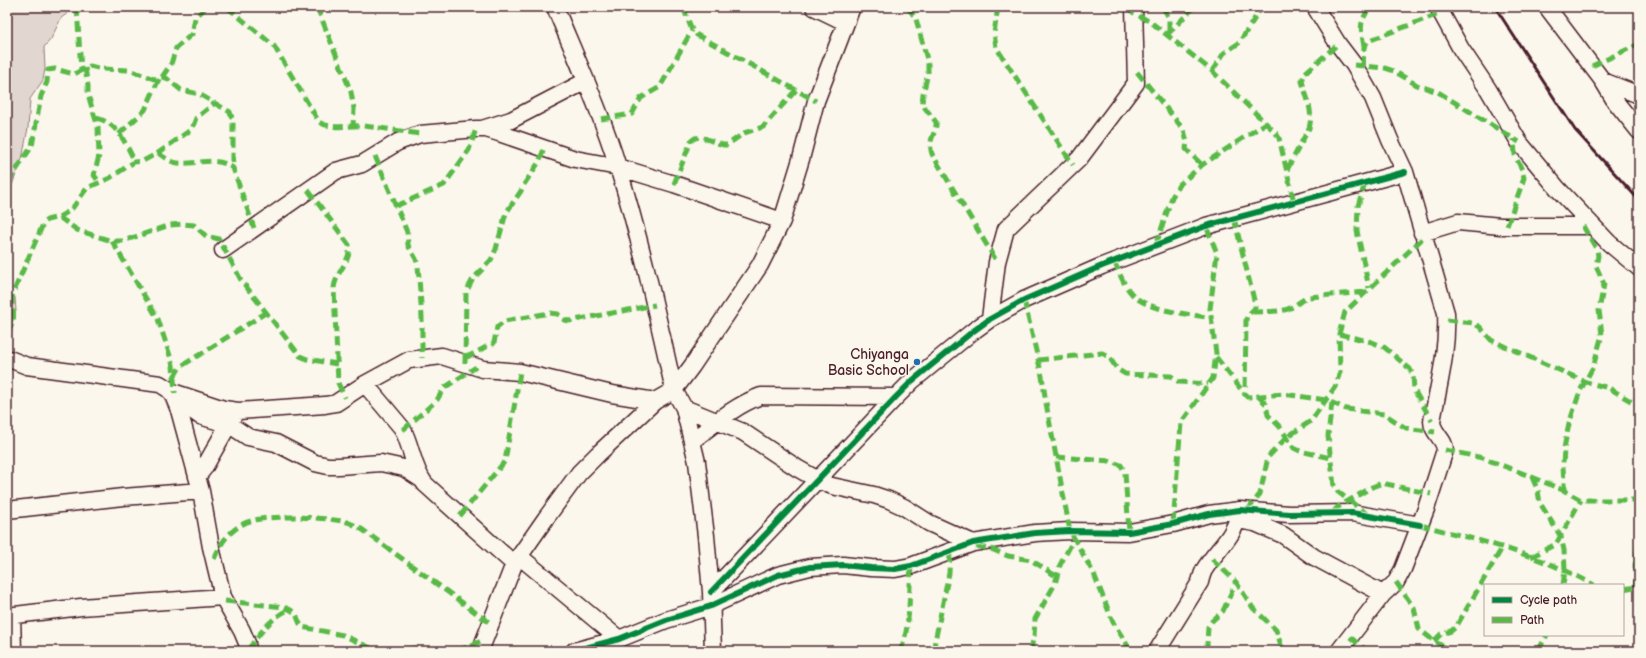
<svg xmlns="http://www.w3.org/2000/svg" width="1646" height="658" font-family="'Balsamiq Sans',sans-serif">
	<style>
		.green { fill: #e2d7d0; stroke: #967b7e }
		.lines { fill: none; stroke-linecap: round; stroke-linejoin: round }
		.minor-casing { stroke: #4a1f2b; stroke-width: 19 }
		.minor { stroke: #fbf7ec; stroke-width: 16 }
		.rail { stroke: #4a1f2b; stroke-width: 3 }
		.quiet { stroke: #58b947; stroke-width: 5; stroke-dasharray: 10 5; stroke-linecap: butt }
		.cycleway-casing { stroke: #fbf7ec; stroke-width: 8 }
		.cycleway { stroke: #00873e; stroke-width: 6 }
		.poi-dot { fill: #1f6fb2; stroke: #fbf7ec; stroke-width: 1.5 }
		.labels { text-anchor: middle; dominant-baseline: central; stroke-width: 3; stroke-linejoin: round; paint-order: stroke }
		.poi-label { font-size: 14px; fill: #4a1f2b; stroke: #fbf7ec; text-anchor: end }
	</style>
	<rect width="100%" height="100%" fill="#fbf7ec"/>
	<filter id="ink" filterUnits="userSpaceOnUse"><feTurbulence type="fractalNoise" baseFrequency=".025" numOctaves="2"/><feDisplacementMap in="SourceGraphic" scale="8" xChannelSelector="R" yChannelSelector="G"/><feConvolveMatrix kernelMatrix="1 2 1 2 8 2 1 2 1" color-interpolation-filters="sRGB"/></filter>
	<g filter="url(#ink)">
		<path class="green" d="M 7,7 L 72,7 L 72,10 L 61,18 L 51,39 L 44,47 L 45,69 L 43,80 L 30,99 L 28,128 L 22,159 L 7,198 Z
			M 7,292 L 15,297 L 16,311 L 7,337 Z"/>
		<g class="lines">
			<g class="minor-casing">
				<path id="minor" d="M 555,7 C 577,60 601,112 618,167 C 641,241 657,315 674,390 L 684,408 L 697,462 L 706,536 L 711,592 L 713,651
					M 814,7 L 845,22
					M 1315,7 L 1338,44 L 1354,65 L 1373,98 L 1390,140 L 1405,172 L 1446,313 C 1448,350 1439,384 1432,421 C 1432,433 1445,439 1445,450 L 1426,509 L 1403,569 L 1396,582 L 1383,594 L 1339,651
					M 1438,7 L 1461,49 L 1488,89 L 1519,142 L 1558,189 L 1609,243 L 1639,268
					M 1547,7 L 1603,81 L 1615,101 L 1639,131
					M 1603,81 L 1639,95
					M 482,129 L 511,120 L 586,81
					M 1422,233 L 1458,222 L 1501,226 L 1593,226
					M 223,250 L 336,171 L 362,164 L 398,142 L 420,134 L 476,129 L 486,129 L 499,133 L 575,159 L 618,167 L 674,184 L 782,221
					M 990,319 L 997,262 L 1006,229 L 1079,159 L 1136,83 L 1134,7
					M 7,358 L 27,366 L 160,384 L 168,389 L 172,393 L 179,410 L 201,491 L 211,547 L 223,597 L 242,631 L 247,643 L 248,651
					M 365,384 L 402,428 C 412,446 412,467 425,484 L 514,564
					M 170,391 L 224,409 L 238,411 L 325,405 L 336,403 L 365,384 L 409,360 L 442,356 L 483,369 L 520,372 L 612,394 L 655,401
					M 174,397 L 200,416 L 230,425 L 248,437 L 276,443 L 315,463 L 328,466 L 339,466 L 381,463 L 404,468 L 421,479
					M 684,408 L 743,432 L 797,468 L 818,480 L 832,486 L 874,495 L 889,500 L 904,507 L 929,523 L 973,543
					M 692,441 C 713,425 735,405 761,396 L 896,397
					M 197,477 L 204,468 L 234,415
					M 7,510 L 123,497 L 201,491
					M 1238,520 L 1255,523 L 1283,535 L 1314,557 L 1383,594
					M 519,556 L 619,639
					M 711,592 L 896,397 L 912,381 L 972,332 L 990,319 L 1024,300 L 1102,266 L 1206,226 L 1405,172
					M 12,615 L 13,651
					M 7,616 L 81,607 L 223,597
					M 480,651 L 514,564 L 546,518 L 579,473 L 598,454 L 655,401 L 674,390 L 692,366 L 760,265 L 782,221 L 801,159 L 816,101 L 852,7
					M 574,651 L 619,639 L 666,620 L 711,606 L 778,575 L 810,567 L 843,565 L 871,568 L 895,569 L 911,566 L 973,543 L 1035,533 L 1070,531 L 1129,532 L 1173,524 L 1209,514 L 1240,510 L 1289,514 L 1352,513 L 1420,525
					M 1157,651 L 1200,582 C 1201,578 1202,574 1204,570 C 1218,547 1234,539 1240,510"/>
			</g>
			<use href="#minor" class="minor"/>
			<path class="rail" d="M 1495,7 L 1575,130 L 1639,200"/>
			<path class="quiet" d="M 77,7 L 81,71
				M 227,7 L 274,46 L 319,122 C 332,130 348,125 363,126 C 382,128 401,131 420,134
				M 317,7 L 351,92 L 354,109 L 353,126
				M 683,7 L 692,30 L 697,35 L 816,101
				M 908,7 L 916,19 L 928,63 L 928,73 L 923,94 L 922,104 L 936,122 C 937,134 927,138 932,154 L 997,262
				M 998,7 L 994,33 L 996,47 L 1073,165
				M 1127,7 L 1134,13 L 1152,23 L 1212,71 L 1276,133 L 1279,138 L 1294,202
				M 1163,7 L 1169,18 L 1169,33
				M 1167,35 L 1194,7
				M 1364,47 C 1361,27 1358,25 1370,7
				M 1354,65 L 1385,68 L 1394,71 L 1417,85 L 1438,92 L 1519,142
				M 1363,66 L 1364,47 L 1368,41 L 1441,13
				M 1592,66 L 1639,44
				M 85,68 L 88,86 L 88,95 L 98,127 L 99,156 L 94,175 L 99,182
				M 1212,71 L 1224,53 L 1239,43 L 1262,7
				M 1137,72 L 1184,130 L 1187,142 L 1186,149 L 1202,165
				M 162,77 L 171,64 L 176,48 L 192,34 L 195,18 L 206,7
				M 96,118 C 117,122 126,144 135,162
				M 601,119 L 632,114 L 641,98 L 660,87 L 692,30
				M 119,134 L 145,110 L 159,79
				M 158,153 C 164,157 170,162 178,163 C 197,165 215,155 233,168 L 254,228
				M 375,156 L 407,232 L 408,245 L 416,259 L 418,266 L 422,317 L 422,358
				M 1287,170 L 1309,128 C 1314,112 1306,96 1302,81 L 1305,73 L 1338,44
				M 7,182 L 11,178 L 32,146 L 41,96 L 47,82 L 48,70 L 55,69 L 74,74 L 90,66 L 101,69 L 129,70 L 154,79 L 165,77 L 181,90 L 199,94 L 230,112 L 233,121 L 233,168
				M 1365,183 L 1358,206 L 1357,231 L 1369,288
				M 674,184 L 691,141 L 695,138 L 701,137 L 723,145 L 727,145 L 744,133 L 763,127 L 796,90
				M 308,190 L 349,245 C 352,261 336,271 334,288 L 338,383 L 345,398
				M 396,206 L 444,185 L 469,150 L 476,129
				M 59,217 L 77,230 L 112,241 L 123,241 L 170,225 L 184,224 L 194,225 L 206,236 L 219,239 L 241,280 L 300,356 L 307,359 L 337,364
				M 1234,218 L 1255,304 L 1255,308 L 1247,316 L 1246,320 L 1245,396
				M 1507,226 L 1524,178 L 1522,170 L 1515,155 L 1514,139
				M 112,241 L 158,319 L 173,365 L 175,393
				M 1156,245 L 1172,197 L 1179,185 L 1202,165 L 1266,123
				M 1114,261 C 1119,272 1124,286 1132,294 C 1147,311 1189,314 1212,318
				M 1024,300 L 1042,376 L 1046,403 L 1070,531 L 1094,574 L 1113,622 L 1131,651
				M 1253,312 C 1264,311 1280,313 1290,308 C 1298,305 1301,299 1309,297 L 1365,292
				M 1447,320 L 1473,323 L 1480,327 L 1491,340 L 1586,382 L 1609,388 L 1639,406
				M 7,333 C 20,315 9,310 13,293 L 44,222 L 47,220 L 59,217 L 71,210 L 87,188 L 110,178 L 134,162 L 143,161 L 158,153 L 192,129 L 196,118 L 215,103
				M 1339,334 L 1372,342 L 1384,347 L 1410,369 L 1413,375 L 1414,390 L 1432,421
				M 1216,357 L 1247,397 L 1283,394 L 1326,400 L 1346,409 L 1384,414 L 1406,428 L 1435,432
				M 465,358 L 494,343 L 497,327 L 504,321 L 550,313 L 558,314 L 564,320 L 569,321 L 655,305
				M 1038,360 L 1102,353 L 1109,357 L 1117,369 L 1125,374 L 1171,376 L 1179,382 L 1208,384
				M 465,363 L 466,292 L 473,279 L 491,260 L 496,249 L 506,213 L 521,191 L 523,186 L 539,162 L 544,149
				M 174,377 L 180,367 L 267,312
				M 1259,397 L 1266,404 L 1268,415 L 1280,427 L 1294,448 L 1300,451 L 1331,458
				M 1332,402 L 1328,436 L 1334,486 L 1338,492 L 1367,514
				M 403,430 L 437,400 L 444,388 L 476,367
				M 1445,450 L 1483,458 L 1532,477 L 1565,491 L 1581,500 L 1639,500
				M 1056,457 L 1110,461 L 1121,465 L 1125,473 L 1129,532
				M 1532,477 L 1538,491 L 1540,503 L 1561,537 L 1564,550 L 1565,570 L 1563,585
				M 1566,492 L 1564,485 L 1563,466 L 1564,448 L 1569,424 L 1580,391 L 1593,367 L 1602,335 L 1599,310 L 1604,284 L 1596,266 L 1598,256 L 1597,250 L 1583,226
				M 1247,511 L 1260,494 L 1268,457 L 1287,437 L 1311,421 L 1335,387 L 1340,372 L 1339,334 L 1345,312 L 1424,237
				M 1333,512 L 1338,507 L 1372,487 L 1382,483 L 1431,494
				M 460,516 L 505,461 L 520,372
				M 1173,524 L 1181,423 L 1213,378 L 1216,353 L 1210,309 L 1217,253 L 1206,226
				M 1420,525 C 1479,540 1540,555 1594,585
				M 976,546 L 991,549 L 1008,556 L 1031,560 L 1056,576
				M 1531,557 L 1556,544 L 1581,500
				M 214,559 C 221,543 227,533 243,524 C 262,513 325,517 347,522 C 353,524 358,527 363,530 L 490,623
				M 1212,559 L 1236,582 L 1253,608 L 1276,630 L 1283,651
				M 1396,582 L 1414,608 L 1419,629 L 1434,641 L 1451,651
				M 1635,587 L 1637,574 L 1635,566 L 1639,540
				M 1623,589 L 1635,587 L 1639,590
				M 225,601 L 284,607 C 301,614 294,615 302,627 L 343,635 L 377,651
				M 1350,637 L 1367,651
				M 1434,641 L 1441,634 L 1451,631 L 1456,627 L 1502,548
				M 248,650 C 261,632 270,618 290,609
				M 407,651 L 408,649 L 415,648 L 422,651
				M 457,651 L 484,640
				M 900,651 C 911,628 909,591 911,566
				M 933,651 L 949,573 L 950,552
				M 1030,651 L 1034,637 L 1035,619 L 1055,584 L 1060,565 L 1074,539
				M 1208,651 L 1207,644 L 1208,627 L 1212,621 L 1223,611 L 1236,582
				M 1538,651 L 1547,635"/>
			<g class="cycleway-casing">
				<path id="cycleway" d="M 711,592 L 896,397 L 912,381 L 972,332 L 990,319 L 1024,300 L 1102,266 L 1206,226 L 1405,172
					M 574,651 L 619,639 L 666,620 L 711,606 L 778,575 L 810,567 L 843,565 L 871,568 L 895,569 L 911,566 L 973,543 L 1035,533 L 1070,531 L 1129,532 L 1173,524 L 1209,514 L 1240,510 L 1289,514 L 1352,513 L 1420,525"/>
			</g>
			<use href="#cycleway" class="cycleway"/>
		</g>
	</g>
	<circle class="poi-dot" cx="917" cy="362" r="4"/>
	<g class="labels">
		<g class="poi-label">
			<text x="909" y="354">Chiyanga<tspan x="909" dy="16">Basic School</tspan></text>
		</g>
	</g>
	<rect width="1646" height="658" fill="none" stroke="#fbf7ec" stroke-width="24"/>
	<rect x="12" y="12" width="1622" height="634" fill="none" stroke="#4a1f2b" stroke-width="1.5" filter="url(#ink)"/>
	<rect x="1484" y="584" width="140" height="52" fill="#fbf7ec" stroke="#b4a19f"/>
	<rect x="1492" y="597" width="20" height="6" fill="#00873e" stroke="#b4a19f"/>
	<text x="1520" y="604" font-size="12" fill="#4a1f2b">Cycle path</text>
	<rect x="1492" y="617" width="20" height="6" fill="#58b947" stroke="#b4a19f"/>
	<text x="1520" y="624" font-size="12" fill="#4a1f2b">Path</text>
</svg>
